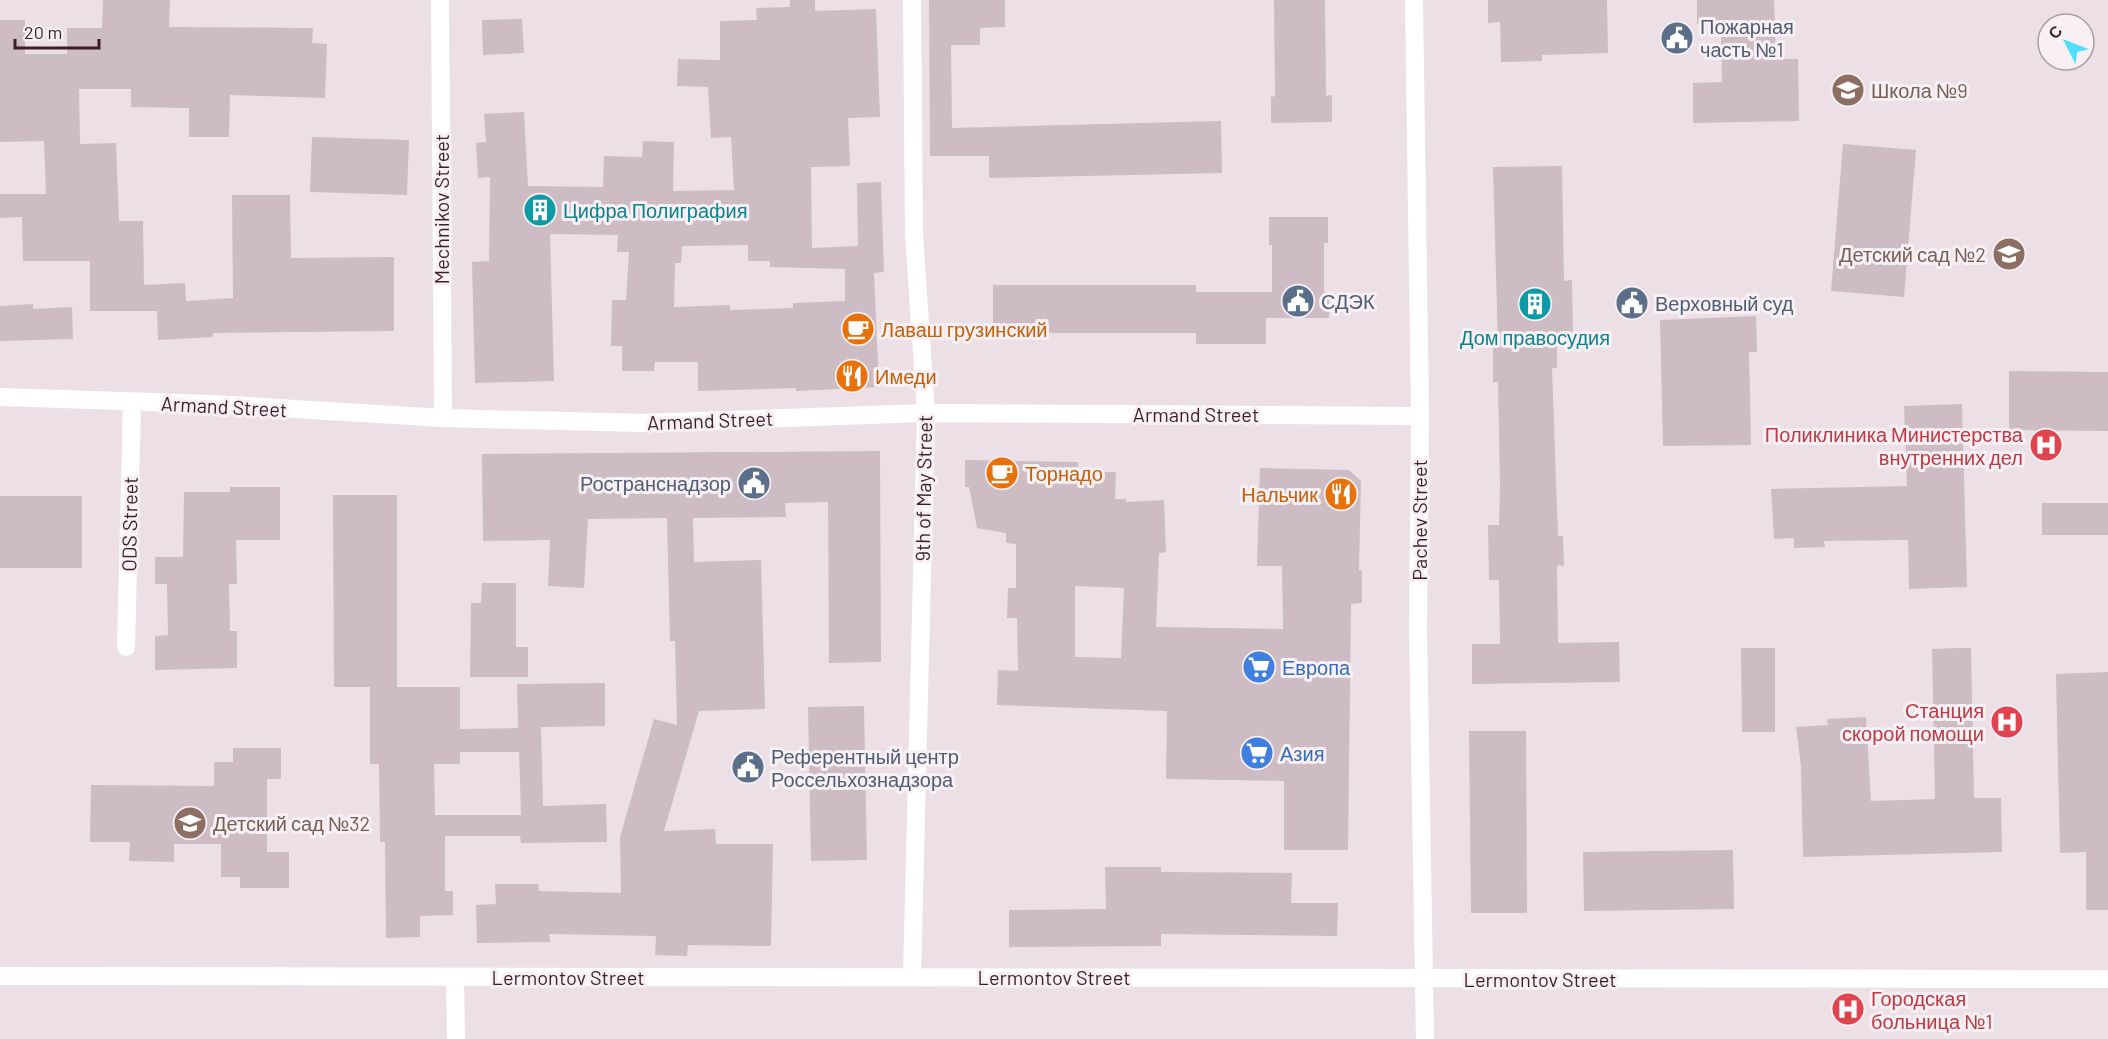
<svg xmlns="http://www.w3.org/2000/svg" width="2108" height="1039" font-family="Barlow,sans-serif">
	<style>
		.building { fill: #cdbcc4; fill-rule: evenodd }
		.lines { fill: none; stroke-linecap: round; stroke-linejoin: round }
		.minor { stroke: #fff; stroke-width: 18 }
		.labels { text-anchor: middle; dominant-baseline: central; stroke-width: 6; stroke-linejoin: round; paint-order: stroke }
		.service-label { font-size: 20px; fill: #4e5e75; stroke: #f8f0f5; text-anchor: start }
		.education-label { font-size: 20px; fill: #785e54; stroke: #f8f0f5; text-anchor: start }
		.street-label { font-size: 20px; fill: #3d1f2a; stroke: #f8f0f5 }
		.culture-label { font-size: 20px; fill: #0d838f; stroke: #f8f0f5; text-anchor: start }
		.food-label { font-size: 20px; fill: #c56008; stroke: #f8f0f5; text-anchor: start }
		.health-label { font-size: 20px; fill: #be3a42; stroke: #f8f0f5; text-anchor: end }
		.shop-label { font-size: 20px; fill: #366cbe; stroke: #f8f0f5; text-anchor: start }
	</style>
	<rect width="100%" height="100%" fill="#ece0e6"/>
	<path class="building" d="M 103,0 L 170,0 L 169,27 L 313,28 L 312,43 L 327,44 L 325,98 L 230,95 L 229,137 L 189,137 L 189,108 L 131,107 L 131,89 L 79,89 L 80,144 L 116,143 L 119,221 L 143,221 L 144,285 L 185,283 L 186,301 L 233,298 L 232,195 L 290,195 L 291,258 L 394,257 L 394,331 L 213,333 L 213,337 L 158,340 L 157,311 L 90,311 L 90,261 L 23,261 L 22,217 L 0,218 L 0,194 L 46,194 L 44,141 L 0,142 L 0,20 L 25,20 L 25,54 L 67,54 L 67,28 L 102,28 Z
		M 790,0 L 815,0 L 815,11 L 876,9 L 880,117 L 848,118 L 850,166 L 811,167 L 812,248 L 858,246 L 857,183 L 881,182 L 884,272 L 874,273 L 879,387 L 796,391 L 796,388 L 698,391 L 698,362 L 655,362 L 654,371 L 622,371 L 622,346 L 611,346 L 612,300 L 626,300 L 629,252 L 617,252 L 618,235 L 550,234 L 554,381 L 475,383 L 472,262 L 489,261 L 490,177 L 478,178 L 476,143 L 486,142 L 484,114 L 524,112 L 528,186 L 603,187 L 604,156 L 642,157 L 643,141 L 674,142 L 673,191 L 734,190 L 731,137 L 711,138 L 708,87 L 677,86 L 678,59 L 720,60 L 720,21 L 757,20 L 756,8 L 790,7 ZM 748,245 L 748,261 L 770,261 L 770,267 L 845,269 L 845,301 L 793,303 L 793,308 L 730,310 L 730,305 L 674,307 L 675,263 L 681,263 L 682,246 Z
		M 929,0 L 1005,0 L 1005,27 L 980,28 L 980,45 L 951,45 L 952,128 L 1221,121 L 1222,173 L 989,178 L 989,156 L 930,156 Z
		M 1274,0 L 1325,0 L 1326,96 L 1332,95 L 1332,122 L 1271,123 L 1271,97 L 1275,96 Z
		M 1488,0 L 1607,0 L 1608,53 L 1542,55 L 1542,61 L 1501,62 L 1500,22 L 1488,23 Z
		M 1697,0 L 1774,0 L 1776,59 L 1798,59 L 1799,121 L 1693,123 L 1693,83 L 1722,82 L 1721,24 L 1697,24 Z
		M 522,19 L 524,53 L 483,55 L 482,20 Z
		M 312,137 L 409,140 L 407,195 L 310,192 Z
		M 1843,144 L 1916,150 L 1904,297 L 1831,291 Z
		M 1562,166 L 1564,281 L 1572,280 L 1573,337 L 1557,337 L 1557,368 L 1552,368 L 1558,536 L 1563,536 L 1564,566 L 1557,565 L 1558,643 L 1619,642 L 1620,682 L 1472,684 L 1472,644 L 1500,644 L 1499,580 L 1489,580 L 1488,525 L 1499,525 L 1500,485 L 1498,382 L 1493,382 L 1493,348 L 1498,347 L 1493,167 Z
		M 1269,217 L 1328,217 L 1328,243 L 1324,243 L 1324,292 L 1329,292 L 1329,318 L 1266,318 L 1266,344 L 1196,344 L 1196,333 L 993,333 L 993,285 L 1196,285 L 1196,292 L 1272,292 L 1272,245 L 1269,245 Z
		M 33,304 L 33,309 L 72,307 L 73,339 L 0,341 L 0,306 Z
		M 1756,316 L 1757,352 L 1749,352 L 1751,445 L 1663,446 L 1660,320 Z
		M 2009,371 L 2108,372 L 2108,431 L 2009,430 Z
		M 1962,404 L 1967,587 L 1909,589 L 1908,540 L 1824,541 L 1825,547 L 1794,548 L 1794,538 L 1774,539 L 1771,489 L 1907,486 L 1904,406 Z
		M 880,451 L 881,662 L 829,663 L 828,502 L 785,503 L 786,517 L 693,518 L 694,562 L 761,560 L 765,709 L 699,711 L 664,831 L 715,829 L 716,844 L 773,844 L 771,946 L 688,945 L 687,956 L 655,955 L 656,936 L 549,934 L 550,942 L 477,943 L 476,905 L 496,904 L 495,884 L 538,884 L 539,891 L 621,893 L 620,837 L 654,719 L 677,725 L 675,641 L 670,641 L 667,518 L 588,519 L 584,588 L 548,586 L 550,540 L 483,541 L 482,454 Z
		M 965,460 L 1078,462 L 1078,472 L 1116,472 L 1115,499 L 1126,499 L 1126,502 L 1164,500 L 1166,552 L 1159,553 L 1156,627 L 1283,629 L 1282,566 L 1257,566 L 1260,468 L 1349,470 L 1361,481 L 1359,570 L 1362,570 L 1362,603 L 1351,604 L 1348,850 L 1284,850 L 1284,781 L 1166,779 L 1167,711 L 997,705 L 998,670 L 1018,671 L 1017,618 L 1007,618 L 1008,588 L 1016,588 L 1016,544 L 1006,543 L 1006,533 L 977,528 L 969,487 L 965,487 ZM 1075,586 L 1124,588 L 1121,658 L 1075,657 Z
		M 230,487 L 280,487 L 280,540 L 236,540 L 237,584 L 229,584 L 230,631 L 237,631 L 237,668 L 155,670 L 155,636 L 168,635 L 167,584 L 155,584 L 155,557 L 183,557 L 184,492 L 230,492 Z
		M 333,495 L 397,495 L 397,687 L 460,687 L 460,729 L 518,728 L 517,684 L 605,683 L 605,726 L 541,727 L 543,806 L 606,804 L 607,842 L 521,843 L 520,836 L 445,836 L 445,891 L 453,891 L 453,915 L 420,916 L 420,937 L 386,938 L 385,842 L 380,842 L 379,764 L 370,764 L 370,687 L 334,687 ZM 460,752 L 519,752 L 521,815 L 435,815 L 434,764 L 460,764 Z
		M 0,496 L 82,496 L 82,568 L 0,568 Z
		M 2042,503 L 2108,503 L 2108,535 L 2042,535 Z
		M 482,583 L 516,583 L 516,647 L 528,647 L 528,677 L 470,677 L 471,603 L 481,603 Z
		M 1741,648 L 1775,648 L 1775,732 L 1742,732 Z
		M 1959,648 L 1971,648 L 1974,798 L 2001,798 L 2002,852 L 1803,857 L 1801,767 L 1796,727 L 1828,725 L 1827,719 L 1866,717 L 1871,801 L 1935,799 L 1932,649 Z
		M 2108,672 L 2108,910 L 2086,910 L 2086,852 L 2060,853 L 2056,674 Z
		M 864,706 L 867,860 L 811,861 L 808,707 Z
		M 1469,731 L 1526,731 L 1527,913 L 1471,913 Z
		M 233,748 L 281,748 L 281,779 L 267,779 L 267,852 L 289,852 L 289,888 L 240,888 L 240,877 L 221,877 L 221,844 L 174,844 L 174,862 L 129,861 L 130,842 L 90,842 L 91,785 L 214,786 L 214,762 L 233,762 Z
		M 1733,850 L 1734,909 L 1584,911 L 1583,852 Z
		M 1105,867 L 1161,867 L 1161,872 L 1292,873 L 1291,903 L 1338,903 L 1337,936 L 1161,934 L 1161,946 L 1009,947 L 1009,910 L 1106,909 Z"/>
	<g class="lines">
		<path class="minor" d="M 440,0 L 443,418
			M 912,0 L 914,234 L 926,413 L 912,977
			M 1414,0 L 1420,416 L 1418,630 L 1425,1039
			M 0,397 L 213,404 L 443,418 L 643,423 L 926,413 L 1420,416
			M 126,647 L 132,402
			M 0,976 L 2108,979
			M 455,977 L 456,1039"/>
	</g>
	<defs>
		<g id="civic-disc" transform="scale(1.725)"><circle r="9.5" fill="#5c6f8a" stroke="#f8f0f5"/><path d="M-.6-6.5H3V-4.5H.6V-3L4-1V1h2V6H-6V1h2V-1L-.6-3ZM-1.2 2.5V6h2.4V2.5Z" fill="#fff"/></g>
		<g id="school-disc" transform="scale(1.725)"><circle r="9.5" fill="#8d6e63" stroke="#f8f0f5"/><path d="M0-5L7-2L0 1L-7-2ZM-4 1L0 2.5L4 1V4Q0 6-4 4Z" fill="#fff"/></g>
		<g id="building-disc" transform="scale(1.725)"><circle r="9.5" fill="#0f9aa8" stroke="#f8f0f5"/><path d="M-4-6H4V6H1V3H-1V6H-4ZM-2.5-4.3h1.7v1.8h-1.7ZM.8-4.3h1.7v1.8H.8ZM-2.5-1h1.7V.8h-1.7ZM.8-1h1.7V.8H.8Z" fill="#fff"/></g>
		<g id="cafe-disc" transform="scale(1.725)"><circle r="9.5" fill="#e8710a" stroke="#f8f0f5"/><path d="M-5.5-4.5H6V0H3Q3 3.5 0 3.5H-2.5Q-5.5 3.5-5.5 0ZM3-3.2v2h1.7v-2ZM-6 4.5H4V6H-6Z" fill="#fff"/></g>
		<g id="restaurant-disc" transform="scale(1.725)"><circle r="9.5" fill="#e8710a" stroke="#f8f0f5"/><path d="M-5-6h1v4h1v-4h1v4h1v-4h1v5L-1.5 .5V6h-2V.5L-5-1ZM5-6V6H3V1.5H1.5Q1.5-4 5-6Z" fill="#fff"/></g>
		<g id="hospital-disc" transform="scale(1.725)"><circle r="9.5" fill="#e0444e" stroke="#f8f0f5"/><path d="M-5-5h3v3.5h4V-5h3V5h-3V1.5h-4V5h-3Z" fill="#fff"/></g>
		<g id="supermarket-disc" transform="scale(1.725)"><circle r="9.5" fill="#3f7fe0" stroke="#f8f0f5"/><path d="M-6-5.5h2.5l.6 2H6L4.5 2H-2.5L-4.4-4H-6ZM-1.5 3.2a1.3 1.3 0 1 0 .1 0ZM3 3.2a1.3 1.3 0 1 0 .1 0Z" fill="#fff"/></g>
	</defs>
	<g fill-rule="evenodd">
		<use href="#civic-disc" x="1677" y="38"/>
		<use href="#school-disc" x="1848" y="90"/>
		<use href="#building-disc" x="540" y="210"/>
		<use href="#school-disc" x="2009" y="254"/>
		<use href="#civic-disc" x="1298" y="301"/>
		<use href="#civic-disc" x="1632" y="303"/>
		<use href="#building-disc" x="1535" y="304"/>
		<use href="#cafe-disc" x="858" y="329"/>
		<use href="#restaurant-disc" x="852" y="376"/>
		<use href="#hospital-disc" x="2046" y="445"/>
		<use href="#cafe-disc" x="1002" y="473"/>
		<use href="#civic-disc" x="754" y="483"/>
		<use href="#restaurant-disc" x="1341" y="494"/>
		<use href="#supermarket-disc" x="1259" y="667"/>
		<use href="#hospital-disc" x="2007" y="722"/>
		<use href="#supermarket-disc" x="1257" y="753"/>
		<use href="#civic-disc" x="748" y="767"/>
		<use href="#school-disc" x="190" y="823"/>
		<use href="#hospital-disc" x="1848" y="1009"/>
	</g>
	<g class="labels">
		<g class="service-label">
			<text x="1700" y="26">Пожарная<tspan x="1700" dy="23">часть №1</tspan></text>
			<text x="1321" y="301">СДЭК</text>
			<text x="1655" y="303">Верховный суд</text>
			<text x="731" y="483" text-anchor="end">Ространснадзор</text>
			<text x="771" y="756">Референтный центр<tspan x="771" dy="23">Россельхознадзора</tspan></text>
		</g>
		<g class="education-label">
			<text x="1871" y="90">Школа №9</text>
			<text x="1986" y="254" text-anchor="end">Детский сад №2</text>
			<text x="213" y="823">Детский сад №32</text>
		</g>
		<g class="street-label">
			<text transform="translate(441 209) rotate(-90)">Mechnikov Street</text>
			<text transform="translate(224 406) rotate(3)">Armand Street</text>
			<text x="1196" y="414">Armand Street</text>
			<text transform="translate(710 420) rotate(-2)">Armand Street</text>
			<text transform="translate(923 488) rotate(-89)">9th of May Street</text>
			<text transform="translate(1419 520) rotate(-90)">Pachev Street</text>
			<text transform="translate(129 524) rotate(-89)">ODS Street</text>
			<text x="568" y="977">Lermontov Street</text>
			<text x="1054" y="977">Lermontov Street</text>
			<text x="1540" y="979">Lermontov Street</text>
		</g>
		<g class="culture-label">
			<text x="563" y="210">Цифра Полиграфия</text>
			<text x="1535" y="337" text-anchor="middle">Дом правосудия</text>
		</g>
		<g class="food-label">
			<text x="881" y="329">Лаваш грузинский</text>
			<text x="875" y="376">Имеди</text>
			<text x="1025" y="473">Торнадо</text>
			<text x="1318" y="494" text-anchor="end">Нальчик</text>
		</g>
		<g class="health-label">
			<text x="2023" y="434">Поликлиника Министерства<tspan x="2023" dy="23">внутренних дел</tspan></text>
			<text x="1984" y="710">Станция<tspan x="1984" dy="23">скорой помощи</tspan></text>
			<text x="1871" y="998" text-anchor="start">Городская<tspan x="1871" dy="23">больница №1</tspan></text>
		</g>
		<g class="shop-label">
			<text x="1282" y="667">Европа</text>
			<text x="1280" y="753">Азия</text>
		</g>
	</g>
	<g transform="translate(2066 42) rotate(312)"><circle r="28" fill="#f8f0f5" stroke="#ad9ca4" stroke-width="1.5"/>
	<path d="M0-4.5L10 22L0 15L-10 22Z" fill="#4ddffc"/>
	<text y="-9" font-size="16" font-weight="bold" text-anchor="middle" fill="#3d1f2a">С</text>
	</g>
	<path d="M15 39v9h84v-9" fill="none" stroke="#3d1f2a" stroke-width="3"/>
	<text x="24" y="39" font-size="18" fill="#3d1f2a" stroke="#f8f0f5" stroke-width="4.5" paint-order="stroke">20 m</text>
</svg>
